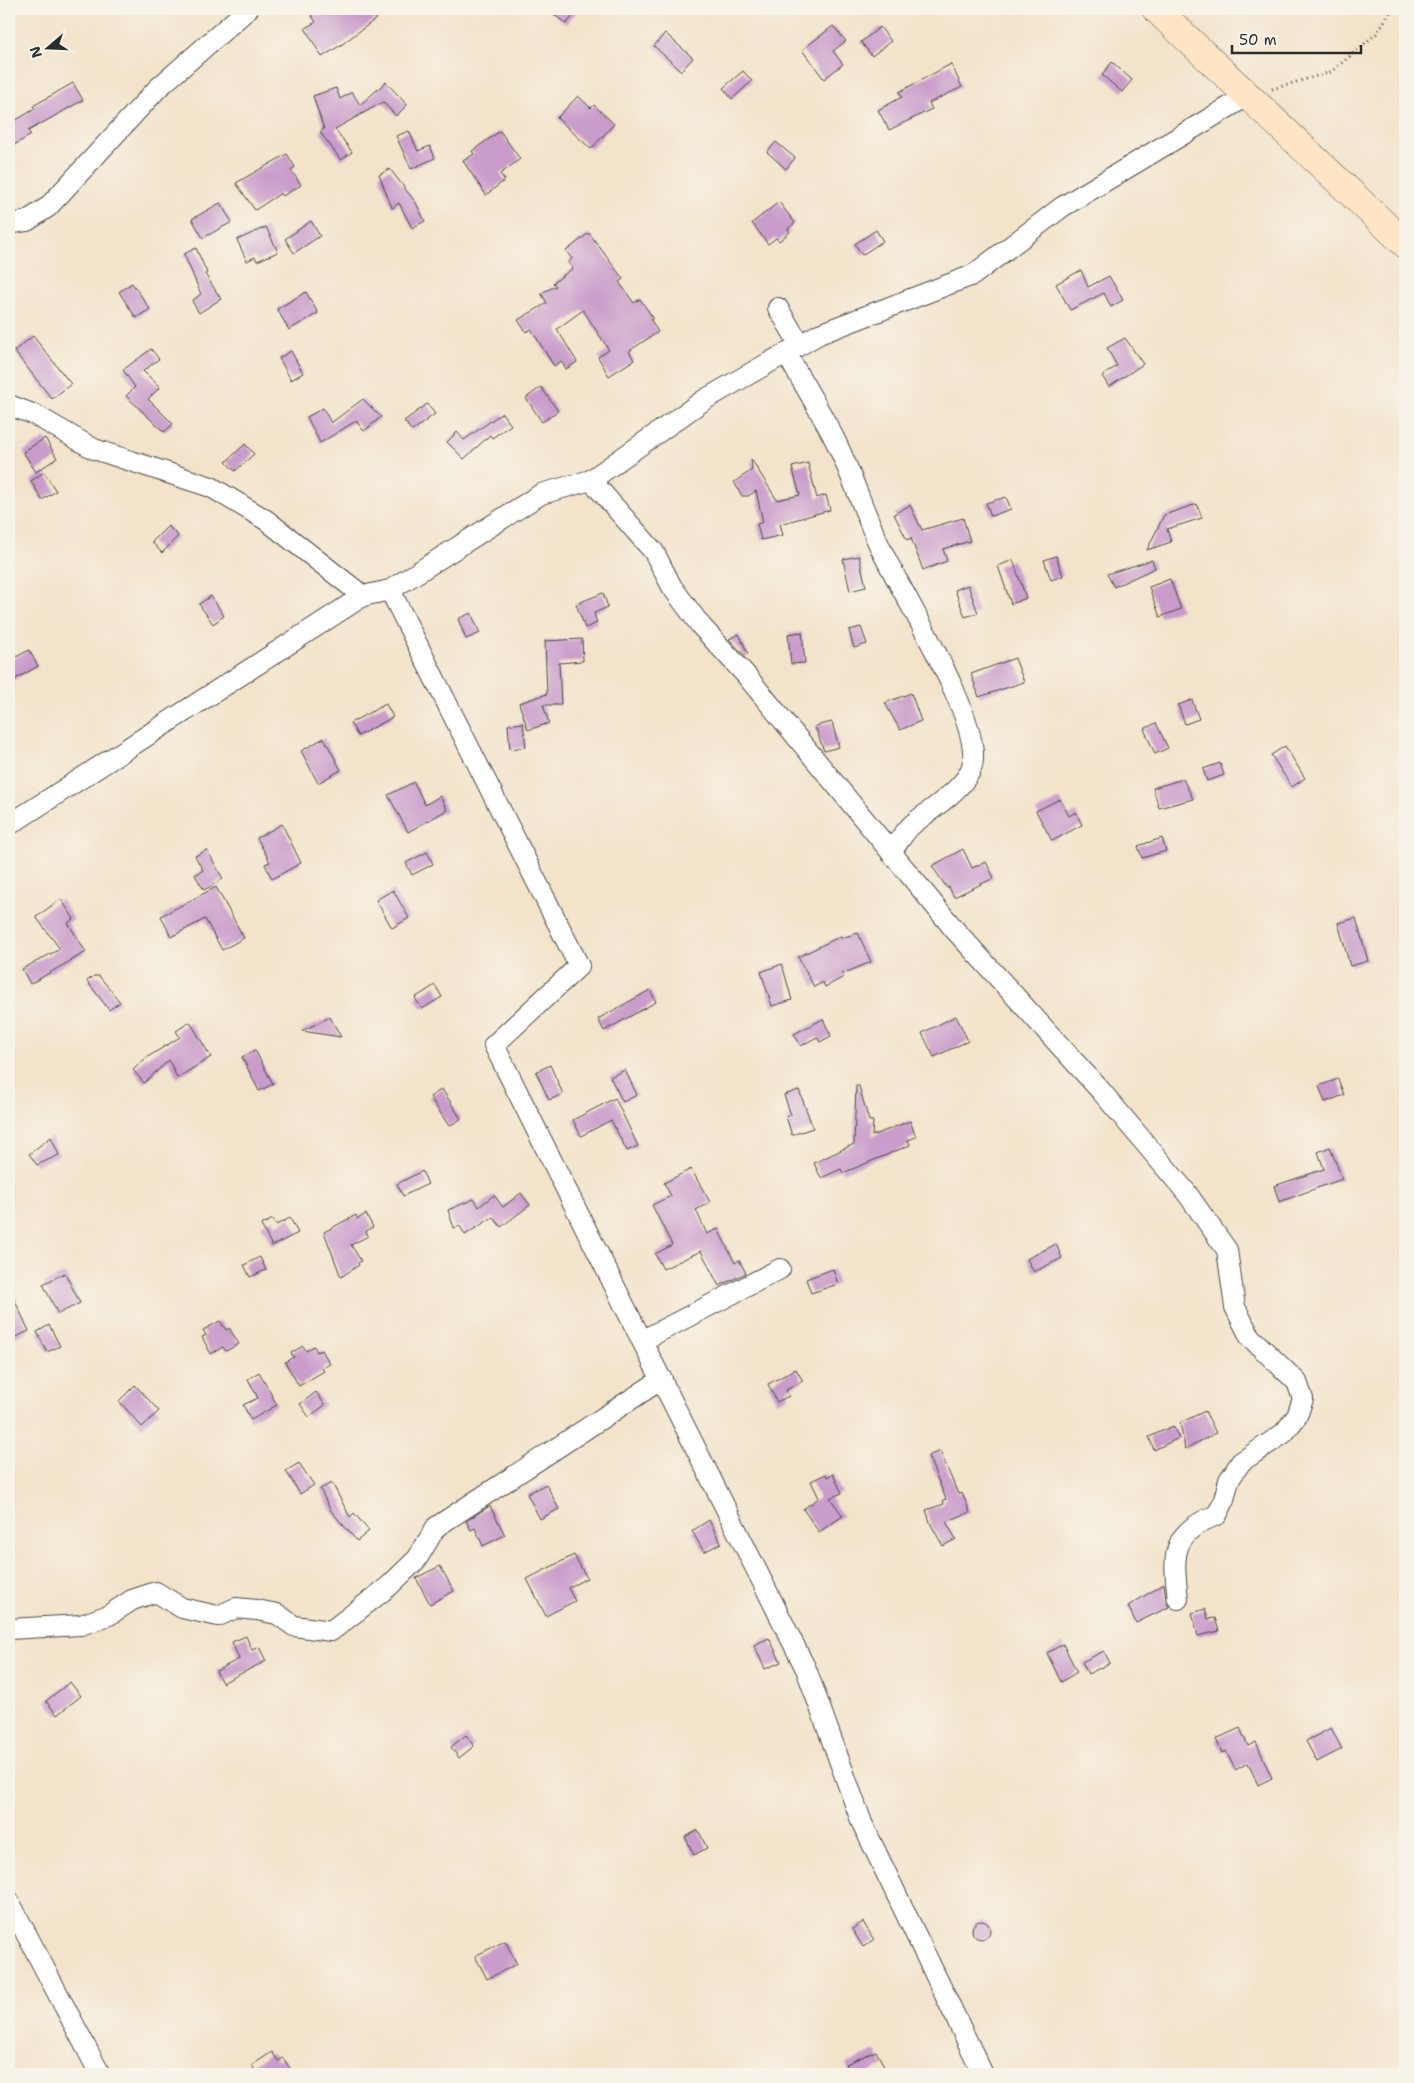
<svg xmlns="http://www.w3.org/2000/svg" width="1414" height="2083" font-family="'Shantell Sans',sans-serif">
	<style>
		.building { fill: #c99ccb }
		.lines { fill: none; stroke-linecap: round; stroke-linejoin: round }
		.minor-casing { stroke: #494743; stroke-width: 22 }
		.secondary-casing { stroke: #494743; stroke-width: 29 }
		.path { stroke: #494743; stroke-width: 3; stroke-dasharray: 1 4; stroke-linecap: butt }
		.minor { stroke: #fff; stroke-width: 20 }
		.secondary { stroke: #fde5c5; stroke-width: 28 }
	</style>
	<rect width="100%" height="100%" fill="#f7f3e8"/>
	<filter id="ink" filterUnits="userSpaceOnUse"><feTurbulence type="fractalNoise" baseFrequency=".02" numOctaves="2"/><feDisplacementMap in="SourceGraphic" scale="10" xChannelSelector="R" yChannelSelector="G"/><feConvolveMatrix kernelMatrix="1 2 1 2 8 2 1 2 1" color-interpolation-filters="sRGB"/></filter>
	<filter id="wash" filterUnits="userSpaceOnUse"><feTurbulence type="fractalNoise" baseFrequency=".0096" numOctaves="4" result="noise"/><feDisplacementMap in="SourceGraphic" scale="20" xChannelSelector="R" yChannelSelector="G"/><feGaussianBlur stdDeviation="1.12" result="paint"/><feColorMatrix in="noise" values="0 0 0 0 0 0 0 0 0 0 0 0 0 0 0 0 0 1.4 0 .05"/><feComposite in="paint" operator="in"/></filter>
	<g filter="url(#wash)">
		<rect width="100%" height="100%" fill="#f3e3ca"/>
		<g id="blocks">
			<path class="building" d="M 307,9 L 389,9 L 341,45 L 322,57 L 305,28 L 316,22 Z
				M 547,9 L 579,9 L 566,24 Z
				M 833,26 L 846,41 L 833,51 L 843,64 L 824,79 L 802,50 Z
				M 880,27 L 891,41 L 872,56 L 861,42 Z
				M 665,33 L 693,58 L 681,71 L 654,46 Z
				M 1112,62 L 1132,80 L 1122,92 L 1102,75 Z
				M 951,64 L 962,87 L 929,103 L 932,109 L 889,130 L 878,110 L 902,97 L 899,92 Z
				M 743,71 L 752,81 L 732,99 L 723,88 Z
				M 386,82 L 407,105 L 396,116 L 383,102 L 335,129 L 352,152 L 341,160 L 320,132 L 324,129 L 313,96 L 336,88 L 340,99 L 352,92 L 360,105 Z
				M 73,83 L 83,100 L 28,131 L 31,135 L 9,148 L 9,124 L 35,109 L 33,106 Z
				M 578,96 L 591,108 L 594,105 L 614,124 L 591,149 L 557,118 Z
				M 409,131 L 418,151 L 430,146 L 435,158 L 411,169 L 396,136 Z
				M 500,131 L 520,159 L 500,174 L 505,180 L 486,195 L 463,161 L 474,154 L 472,151 Z
				M 776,142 L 795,158 L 786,169 L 767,152 Z
				M 287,154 L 295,167 L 291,170 L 301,185 L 283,196 L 281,193 L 255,210 L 236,183 Z
				M 390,169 L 416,203 L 425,221 L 412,228 L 399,203 L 392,208 L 379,175 Z
				M 779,202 L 795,223 L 788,229 L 790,232 L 779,241 L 776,238 L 768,244 L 752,223 Z
				M 220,203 L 232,222 L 203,238 L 192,219 Z
				M 311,221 L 320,236 L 294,253 L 285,239 Z
				M 266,227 L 278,252 L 257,261 L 255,257 L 247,261 L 237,240 Z
				M 876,230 L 883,241 L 862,255 L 855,244 Z
				M 589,233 L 623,279 L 619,282 L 634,303 L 640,299 L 653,318 L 651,320 L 658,332 L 629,351 L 634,360 L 609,376 L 598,357 L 609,350 L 583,310 L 557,329 L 577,362 L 566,369 L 561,361 L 554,366 L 531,329 L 526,332 L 518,320 L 547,303 L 541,293 L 556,286 L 553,283 L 573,268 L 568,262 L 572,259 L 566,251 Z
				M 196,248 L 207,273 L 205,274 L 221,299 L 199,313 L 192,301 L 201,294 L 184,254 Z
				M 1081,270 L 1088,287 L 1109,276 L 1123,300 L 1111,307 L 1104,293 L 1070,310 L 1056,284 Z
				M 132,283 L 150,309 L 136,318 L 119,292 Z
				M 306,292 L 318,313 L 289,330 L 277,309 Z
				M 33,336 L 71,384 L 52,399 L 14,351 Z
				M 1125,338 L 1143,364 L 1109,387 L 1102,376 L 1117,366 L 1107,348 Z
				M 151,349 L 159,359 L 143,371 L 160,387 L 148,399 L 173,424 L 164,432 L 126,396 L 135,387 L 123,370 Z
				M 291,351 L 303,373 L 291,380 L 279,358 Z
				M 541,387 L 558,411 L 542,422 L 526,398 Z
				M 363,399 L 381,417 L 364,431 L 356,421 L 320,443 L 307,417 L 323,408 L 331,423 Z
				M 427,404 L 435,414 L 412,431 L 404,421 Z
				M 502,413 L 511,425 L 492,438 L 490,435 L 464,459 L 447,442 L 457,432 L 464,440 Z
				M 45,438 L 57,458 L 36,472 L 23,452 Z
				M 245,444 L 254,454 L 235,471 L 226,462 Z
				M 751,459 L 777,500 L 800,495 L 792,467 L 808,463 L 817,498 L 826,495 L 830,510 L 780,524 L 783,535 L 761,540 L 757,524 L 763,522 L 756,491 L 748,496 L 742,496 L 734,482 L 752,470 Z
				M 44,472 L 56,491 L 42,500 L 31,481 Z
				M 1006,497 L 1011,509 L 991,516 L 986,503 Z
				M 1197,504 L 1202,518 L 1167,529 L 1171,542 L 1147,550 L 1164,515 Z
				M 910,505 L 922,530 L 963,518 L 970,541 L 943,549 L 947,561 L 923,570 L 911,538 L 907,540 L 894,514 Z
				M 168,526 L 178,536 L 162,553 L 152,542 Z
				M 859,556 L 866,587 L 850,591 L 843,559 Z
				M 1056,556 L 1063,576 L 1051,580 L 1044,560 Z
				M 1013,560 L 1026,598 L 1011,604 L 998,566 Z
				M 1152,560 L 1155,568 L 1114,587 L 1107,574 Z
				M 1170,579 L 1181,609 L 1160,617 L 1149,587 Z
				M 968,585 L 978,613 L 965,617 L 955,590 Z
				M 603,593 L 608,607 L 594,613 L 597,623 L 585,628 L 576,604 Z
				M 211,596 L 224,616 L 213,624 L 199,604 Z
				M 471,613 L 480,633 L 466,639 L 458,619 Z
				M 861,627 L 867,644 L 854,648 L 849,630 Z
				M 802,632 L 805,663 L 791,664 L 788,634 Z
				M 739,634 L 748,654 L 744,655 L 729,639 Z
				M 582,639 L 583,661 L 559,663 L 561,705 L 543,705 L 549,723 L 528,730 L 519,703 L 547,694 L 545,641 Z
				M 29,650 L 38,666 L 9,683 L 9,661 Z
				M 1015,658 L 1024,682 L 979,697 L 971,674 Z
				M 911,693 L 921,721 L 900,730 L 885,703 Z
				M 1192,700 L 1199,719 L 1185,724 L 1178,705 Z
				M 386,704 L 393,717 L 358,736 L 350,723 Z
				M 832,722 L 839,747 L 824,751 L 815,726 Z
				M 523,723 L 526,747 L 510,749 L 508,725 Z
				M 1156,723 L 1168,748 L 1155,754 L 1144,729 Z
				M 324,738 L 341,770 L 318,783 L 301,751 Z
				M 1285,746 L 1305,778 L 1292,787 L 1271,755 Z
				M 1220,763 L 1224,775 L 1207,781 L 1203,769 Z
				M 1183,779 L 1193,799 L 1159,808 L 1153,788 Z
				M 414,782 L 425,805 L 440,796 L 447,810 L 408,832 L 388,795 Z
				M 1060,799 L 1069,816 L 1076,812 L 1082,825 L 1052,841 L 1036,811 Z
				M 282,824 L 301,863 L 272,879 L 265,864 L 270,862 L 257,838 Z
				M 1162,838 L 1166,851 L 1142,858 L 1138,846 Z
				M 963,849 L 972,868 L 986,862 L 994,878 L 954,897 L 949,887 L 947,888 L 932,866 Z
				M 207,850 L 223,879 L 204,890 L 195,875 L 203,870 L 195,856 Z
				M 427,852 L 433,864 L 412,875 L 406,863 Z
				M 216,887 L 244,938 L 222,950 L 205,919 L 171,937 L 161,916 Z
				M 393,890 L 409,918 L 392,928 L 376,900 Z
				M 61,899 L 74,919 L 68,923 L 86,952 L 30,984 L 22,969 L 60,949 L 36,917 Z
				M 1356,918 L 1368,961 L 1350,966 L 1338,923 Z
				M 858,933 L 871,962 L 842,974 L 844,977 L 825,987 L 823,982 L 814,987 L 798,957 L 841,936 L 842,938 Z
				M 782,964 L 792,1000 L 772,1006 L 761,972 Z
				M 94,976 L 99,976 L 120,1002 L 109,1010 L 87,981 Z
				M 435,985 L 442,997 L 422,1009 L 415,998 Z
				M 650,990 L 656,1002 L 604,1031 L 598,1019 Z
				M 956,1016 L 968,1041 L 934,1057 L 922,1033 Z
				M 330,1017 L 341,1037 L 302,1031 Z
				M 823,1019 L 831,1036 L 820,1042 L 817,1037 L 801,1046 L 794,1034 Z
				M 190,1022 L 211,1057 L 177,1078 L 169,1060 L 144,1083 L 133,1070 L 146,1058 L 180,1037 L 176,1031 Z
				M 255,1050 L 273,1084 L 259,1091 L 242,1057 Z
				M 550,1065 L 563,1094 L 549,1100 L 536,1072 Z
				M 625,1070 L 637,1095 L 623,1102 L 610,1077 Z
				M 1338,1079 L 1344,1095 L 1325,1102 L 1319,1086 Z
				M 856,1086 L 859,1086 L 869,1121 L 873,1121 L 872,1136 L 910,1121 L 916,1137 L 908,1140 L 910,1145 L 843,1173 L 841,1169 L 821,1178 L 814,1163 L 854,1144 Z
				M 442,1089 L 461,1119 L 449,1126 L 430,1097 Z
				M 799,1090 L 813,1128 L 792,1135 L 786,1117 L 791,1115 L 784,1095 Z
				M 615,1098 L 638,1146 L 627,1151 L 611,1120 L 581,1136 L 573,1120 Z
				M 51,1137 L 59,1155 L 37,1165 L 29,1154 Z
				M 1330,1147 L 1342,1179 L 1279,1202 L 1274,1186 L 1324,1169 L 1318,1152 Z
				M 691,1169 L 710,1202 L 696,1210 L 707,1234 L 718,1229 L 735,1263 L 739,1260 L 746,1273 L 719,1286 L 701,1251 L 663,1269 L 655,1254 L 672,1245 L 652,1205 L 671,1196 L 664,1183 Z
				M 422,1171 L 428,1184 L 403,1196 L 397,1184 Z
				M 521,1193 L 530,1205 L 501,1227 L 493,1217 L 465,1235 L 460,1226 L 454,1228 L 448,1210 L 474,1199 L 479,1207 L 494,1195 L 503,1207 Z
				M 366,1214 L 373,1227 L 366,1231 L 368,1236 L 351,1245 L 361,1261 L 358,1263 L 359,1265 L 341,1277 L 324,1232 L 356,1215 L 357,1219 Z
				M 290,1218 L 298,1233 L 272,1246 L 261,1225 L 273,1219 L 276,1225 Z
				M 1056,1244 L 1062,1258 L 1034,1272 L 1027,1259 Z
				M 260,1257 L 266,1270 L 250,1277 L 244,1265 Z
				M 833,1269 L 838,1284 L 811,1293 L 806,1279 Z
				M 65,1273 L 80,1303 L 58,1314 L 43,1284 Z
				M 9,1288 L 29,1331 L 9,1340 Z
				M 220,1321 L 226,1330 L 229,1328 L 239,1344 L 226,1351 L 223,1347 L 211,1354 L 202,1337 L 206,1335 L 203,1330 Z
				M 49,1325 L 60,1346 L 47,1352 L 37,1332 Z
				M 303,1346 L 306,1351 L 314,1346 L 317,1352 L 322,1350 L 330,1364 L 322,1368 L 324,1371 L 299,1386 L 285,1362 L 294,1357 L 291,1353 Z
				M 796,1369 L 803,1381 L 786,1390 L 789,1396 L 777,1402 L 768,1384 Z
				M 259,1372 L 277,1405 L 251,1420 L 243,1405 L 258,1398 L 248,1379 Z
				M 135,1385 L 159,1411 L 142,1427 L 119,1401 Z
				M 316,1392 L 325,1405 L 309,1417 L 300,1404 Z
				M 1205,1411 L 1216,1433 L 1185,1449 L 1180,1423 Z
				M 1173,1426 L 1179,1438 L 1154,1450 L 1149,1437 Z
				M 940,1451 L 958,1494 L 962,1493 L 970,1512 L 946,1522 L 956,1539 L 943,1546 L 931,1525 L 926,1510 L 944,1504 L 943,1500 L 946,1499 L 928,1456 Z
				M 299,1463 L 314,1485 L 300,1494 L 286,1471 Z
				M 826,1474 L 827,1477 L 833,1474 L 842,1493 L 830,1498 L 843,1516 L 819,1532 L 803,1509 L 819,1498 L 811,1481 Z
				M 332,1483 L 350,1517 L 354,1513 L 369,1531 L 357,1541 L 331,1511 L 320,1489 Z
				M 546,1484 L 559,1509 L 540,1519 L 527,1494 Z
				M 490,1506 L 505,1535 L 483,1546 L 475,1528 L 471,1530 L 466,1521 Z
				M 709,1520 L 721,1543 L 704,1552 L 692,1531 Z
				M 574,1555 L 587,1578 L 568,1588 L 575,1601 L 546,1616 L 527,1579 Z
				M 440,1566 L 454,1591 L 430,1604 L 416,1578 Z
				M 1164,1584 L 1166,1600 L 1169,1607 L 1136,1623 L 1128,1606 Z
				M 1205,1609 L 1208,1619 L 1215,1618 L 1219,1631 L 1198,1636 L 1192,1613 Z
				M 246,1636 L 252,1650 L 259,1647 L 266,1661 L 222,1683 L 216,1671 L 239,1659 L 232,1642 Z
				M 769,1638 L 781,1662 L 765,1669 L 754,1645 Z
				M 1063,1644 L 1077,1672 L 1061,1682 L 1047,1653 Z
				M 1104,1651 L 1110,1663 L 1088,1674 L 1082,1662 Z
				M 70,1682 L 81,1696 L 57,1715 L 46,1701 Z
				M 1240,1728 L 1248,1746 L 1256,1742 L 1272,1778 L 1258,1785 L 1248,1763 L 1235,1770 L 1226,1751 L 1222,1753 L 1216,1739 Z
				M 1331,1728 L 1342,1749 L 1317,1762 L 1306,1741 Z
				M 466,1735 L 474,1746 L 459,1758 L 451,1747 Z
				M 698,1830 L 707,1848 L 694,1855 L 685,1837 Z
				M972 1930a9 9 0 1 1 18 0a9 9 0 1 1-18 0Z
				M 863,1922 L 874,1940 L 863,1947 L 852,1929 Z
				M 505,1941 L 517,1964 L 487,1979 L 475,1956 Z
				M 876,2051 L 884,2066 L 867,2074 L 850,2074 L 846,2064 Z
				M 272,2052 L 278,2061 L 283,2058 L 294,2074 L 257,2074 L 252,2065 Z"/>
		</g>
	</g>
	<g filter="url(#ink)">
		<use href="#blocks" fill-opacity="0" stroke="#494743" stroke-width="1"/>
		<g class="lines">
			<g class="minor-casing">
				<path id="minor" d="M 9,224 L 27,221 L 48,207 L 158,88 L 248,9
					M 778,308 L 800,345
					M 786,353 C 802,381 819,409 834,438 C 852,474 864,513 881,549 C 902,594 984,723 972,766 C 967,787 930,810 914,823 C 904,831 898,843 891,853
					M 9,405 L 35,415 L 94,449 L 211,487 L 266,520 L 363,596
					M 591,480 L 654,552 L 672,587 L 701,626 L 745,674 L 954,929 L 1101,1091 L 1186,1192 L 1227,1250 L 1235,1307 L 1250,1337 L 1297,1382 L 1303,1399 L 1297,1416 L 1284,1433 L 1241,1462 L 1229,1480 L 1223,1503 L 1217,1515 C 1170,1532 1173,1556 1178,1599
					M 390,590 L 579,966 L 494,1045 L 806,1669 L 862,1823 L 983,2074
					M 9,825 L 363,596 L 390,590 L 541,494 L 591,480 L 704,400 L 819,334 L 973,275 L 1062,207 L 1247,96
					M 643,1340 L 780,1269
					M 9,1629 L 81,1625 L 109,1615 L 132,1600 L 156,1592 L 182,1608 L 218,1616 L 236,1608 L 257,1610 L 277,1614 L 294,1626 L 331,1631 L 388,1587 L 417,1559 L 436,1527 L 662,1379
					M 9,1901 L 100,2074"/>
			</g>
			<g class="secondary-casing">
				<path id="secondary" d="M 1156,9 L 1405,244"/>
			</g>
			<path class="path" d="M 1272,89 L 1331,72 L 1376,34 L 1392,9"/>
			<use href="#minor" class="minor"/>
			<use href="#secondary" class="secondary"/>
		</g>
	</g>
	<rect width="1414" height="2083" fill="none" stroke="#f7f3e8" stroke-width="30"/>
	<g transform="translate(48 48) rotate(251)" stroke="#f7f3e8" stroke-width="4" paint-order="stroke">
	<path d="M0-4L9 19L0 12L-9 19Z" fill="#2b2b2b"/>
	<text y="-8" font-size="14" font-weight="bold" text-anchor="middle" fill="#2b2b2b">N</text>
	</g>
	<path d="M1232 45v8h129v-8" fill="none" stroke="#2b2b2b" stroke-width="2.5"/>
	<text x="1239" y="45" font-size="15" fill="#2b2b2b" stroke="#f7f3e8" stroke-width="4" paint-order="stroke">50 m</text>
</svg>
